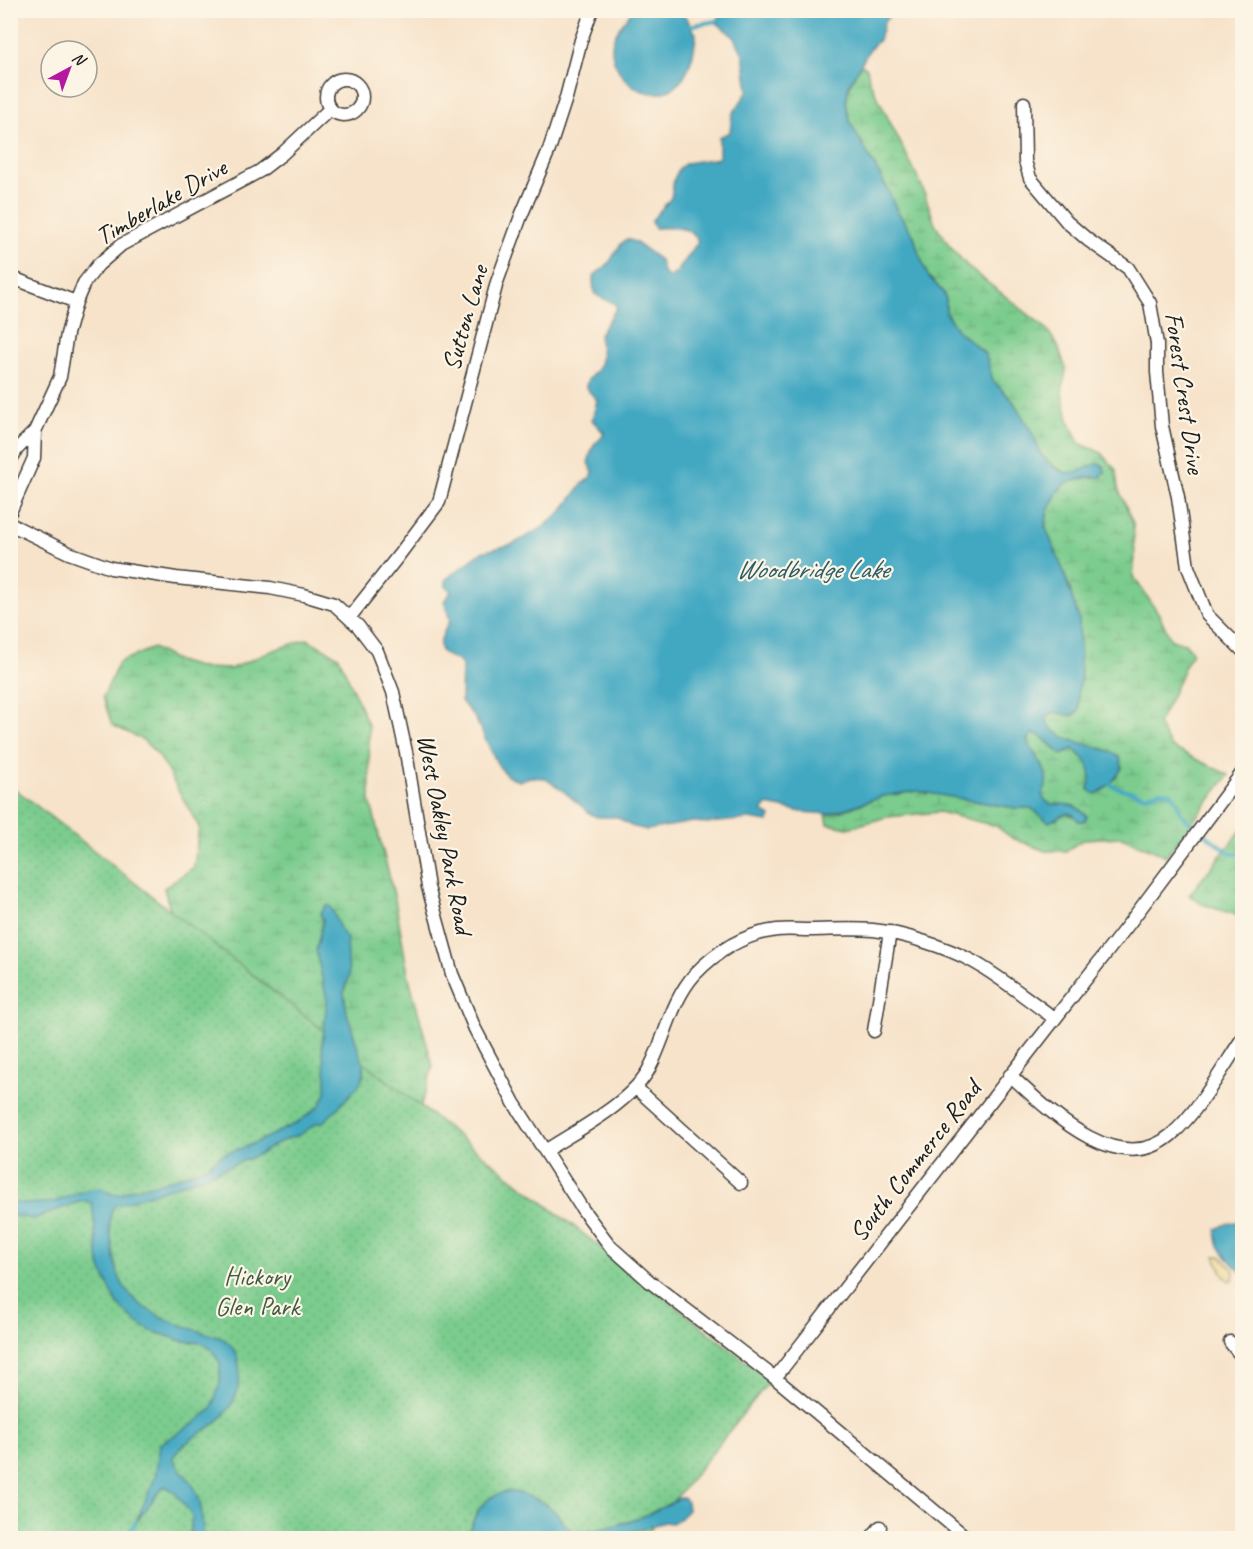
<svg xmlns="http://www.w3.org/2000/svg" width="1253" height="1549" font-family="Caveat,sans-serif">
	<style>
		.wetland { fill: url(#wetland-marsh); stroke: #4c7455; stroke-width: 1.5 }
		.sand { fill: url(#sand-dots); stroke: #857b5d; stroke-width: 1.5 }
		.park { fill: url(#park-dots); stroke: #4c7455; stroke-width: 1.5 }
		.water { fill: #42a8c2; stroke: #2f626f; stroke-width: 1.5 }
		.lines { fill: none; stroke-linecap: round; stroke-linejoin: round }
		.stream { stroke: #42a8c2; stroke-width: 4 }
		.minor-casing { stroke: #3d3a36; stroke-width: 15 }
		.minor { stroke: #fff; stroke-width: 12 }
		.labels { text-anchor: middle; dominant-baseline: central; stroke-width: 4.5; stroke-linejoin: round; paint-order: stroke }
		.street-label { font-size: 26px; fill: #1c1c1c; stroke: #fcf5e5 }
		.park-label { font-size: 26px; fill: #3e5a44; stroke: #fcf5e5 }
		.water-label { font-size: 27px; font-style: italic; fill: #2d5b67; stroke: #fcf5e5 }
	</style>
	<defs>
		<pattern id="wetland-marsh" width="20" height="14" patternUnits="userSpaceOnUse" patternTransform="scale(1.5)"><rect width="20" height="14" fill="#7ccc8e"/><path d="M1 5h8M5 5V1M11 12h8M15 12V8" fill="none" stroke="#6baf7a"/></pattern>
		<pattern id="sand-dots" width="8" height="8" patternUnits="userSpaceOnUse" patternTransform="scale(1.5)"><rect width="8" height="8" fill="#eeda9e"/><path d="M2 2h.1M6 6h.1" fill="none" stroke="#ccba88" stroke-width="1.8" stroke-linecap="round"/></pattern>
		<pattern id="park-dots" width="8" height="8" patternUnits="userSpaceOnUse" patternTransform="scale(1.5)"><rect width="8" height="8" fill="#7ccc8e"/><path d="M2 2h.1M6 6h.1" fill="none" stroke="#6baf7a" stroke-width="1.8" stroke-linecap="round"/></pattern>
	</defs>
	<rect width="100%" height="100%" fill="#fcf5e5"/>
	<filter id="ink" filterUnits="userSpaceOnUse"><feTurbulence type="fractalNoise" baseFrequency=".0167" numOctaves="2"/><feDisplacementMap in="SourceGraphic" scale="12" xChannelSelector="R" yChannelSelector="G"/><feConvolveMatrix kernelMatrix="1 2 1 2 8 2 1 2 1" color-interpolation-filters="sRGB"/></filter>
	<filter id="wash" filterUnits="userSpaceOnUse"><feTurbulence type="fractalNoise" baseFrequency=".008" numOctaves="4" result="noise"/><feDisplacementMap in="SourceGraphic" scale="24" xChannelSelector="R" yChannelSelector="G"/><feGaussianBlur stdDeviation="1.35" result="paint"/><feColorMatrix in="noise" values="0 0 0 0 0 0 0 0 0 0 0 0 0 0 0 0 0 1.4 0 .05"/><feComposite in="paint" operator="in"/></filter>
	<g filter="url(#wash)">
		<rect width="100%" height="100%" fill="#f7e3ca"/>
		<path class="wetland" d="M 860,64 L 867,68 L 869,80 L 921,184 L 935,224 L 949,245 L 969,268 L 1046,328 L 1058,346 L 1066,369 L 1062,393 L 1068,419 L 1079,443 L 1102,453 L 1116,470 L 1118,488 L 1133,523 L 1135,556 L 1133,576 L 1159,614 L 1171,640 L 1185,643 L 1192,651 C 1191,658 1187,661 1184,668 C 1176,687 1168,706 1158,724 L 1171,747 L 1229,775 L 1166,856 L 1122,837 L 1084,839 L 1066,851 L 1045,851 L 1012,838 L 996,826 L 939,812 L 887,817 L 848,828 L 828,824 L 826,814 L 837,813 L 883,796 L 917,791 L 1015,808 L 1031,808 L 1045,819 L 1056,820 C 1064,810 1071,813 1079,821 L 1084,821 L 1087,816 L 1075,806 L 1049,804 L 1042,797 C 1049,769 1044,765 1027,743 L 1031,734 L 1039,735 L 1062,755 L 1073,749 C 1089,761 1095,769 1088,789 L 1101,792 L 1117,776 L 1111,751 C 1091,745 1052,741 1046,719 C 1053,708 1062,714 1073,716 L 1079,710 L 1078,689 L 1081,681 L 1078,644 L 1079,630 L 1070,588 L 1047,533 C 1041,508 1063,470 1092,478 L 1105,472 L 1104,466 L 1101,464 L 1077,472 L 1066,473 L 1048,462 L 1039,452 L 1033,435 L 1013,401 L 993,381 L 987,359 L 983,352 L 957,330 L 946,313 L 946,300 L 943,292 L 928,276 L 917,251 L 914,236 L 897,211 L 888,190 L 850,122 C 842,95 849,88 860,64 Z
			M 307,639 L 339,657 L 369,727 L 370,800 L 395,899 L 408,974 L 433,1067 L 409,1144 L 10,1070 L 187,971 L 164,888 L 194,867 L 199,827 L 159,756 L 143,740 L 112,725 L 103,697 L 119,662 L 153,648 L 177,661 L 202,668 L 230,669 L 274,650 Z
			M 1242,829 L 1242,917 L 1202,904 L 1189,895 Z"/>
		<path class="sand" d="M 1215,1256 L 1221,1256 L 1234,1271 L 1233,1279 L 1230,1281 L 1224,1277 Z"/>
		<path class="park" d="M 10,785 L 770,1380 L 644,1538 L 11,1538 Z"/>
		<path class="water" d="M 740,10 L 893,11 L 884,22 L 879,40 L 869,50 L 849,85 L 846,103 L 850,122 L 888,190 L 897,211 L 914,236 L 918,251 L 928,276 L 943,292 L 946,300 L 946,313 L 957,330 L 983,352 L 987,359 L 993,381 L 1013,401 L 1033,434 L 1041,455 L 1055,468 L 1066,473 L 1077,472 L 1098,463 L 1104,467 L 1105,472 L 1101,477 L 1088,477 L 1064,484 L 1058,491 L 1048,511 L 1045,526 L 1062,567 L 1079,619 L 1081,681 L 1078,689 L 1079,710 C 1064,724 1057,702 1046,719 C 1053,742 1094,744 1114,753 L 1120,758 L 1122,768 C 1116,778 1107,790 1095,794 L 1088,789 C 1094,771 1089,760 1073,749 L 1061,754 L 1042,737 L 1033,733 L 1027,740 C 1033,759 1056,770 1042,795 C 1047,809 1060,802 1071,805 C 1078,807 1083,812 1087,817 L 1084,821 L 1079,821 L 1072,814 L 1067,813 L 1049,822 L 1031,808 L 1015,808 L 917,791 L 883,796 L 829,814 L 802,812 L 767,805 L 762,811 L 771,817 L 768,822 L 749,819 L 708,823 L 693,822 L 647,830 L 631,826 L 617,817 L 597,817 L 591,814 L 562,790 L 544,778 L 530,777 L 519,781 L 507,776 L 498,765 L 475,718 L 461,701 L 462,665 C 457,659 456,659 450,657 C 430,651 445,631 450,620 L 444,601 L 451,592 L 446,586 L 446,579 L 482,552 L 513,544 L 542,528 L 562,511 L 582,484 L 592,476 L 593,472 L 588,463 C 590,457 591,449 595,444 C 599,439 602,440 604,433 L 592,420 L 597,400 L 586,388 C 586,377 595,375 599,366 C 604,356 600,345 599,335 L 616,309 L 616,305 C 609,299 601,300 594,293 L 593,278 C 597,271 603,270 608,264 C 615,256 617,245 627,239 L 635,242 L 660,260 L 663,272 L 669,278 L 677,272 L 698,242 C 692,224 669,228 655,228 L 652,224 L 652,220 L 671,198 L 674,179 L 679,169 L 686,163 L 719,158 L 719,137 L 730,132 L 732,115 L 748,91 L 743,54 L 734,37 L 716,22 L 723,11 L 735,14 Z
			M 632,11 L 672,11 L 686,17 L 696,34 C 695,52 689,77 673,88 C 645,106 611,75 612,47 C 613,33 624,21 632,11 Z
			M 326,905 L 330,906 C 339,919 335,926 347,938 L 349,977 L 344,992 L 347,1013 L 363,1064 L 364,1075 L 359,1085 L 332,1114 L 323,1122 L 317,1123 L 301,1134 L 277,1143 L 260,1154 L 200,1178 L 114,1206 C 107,1219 111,1236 113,1250 C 115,1268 121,1287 134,1299 C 148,1313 180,1325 199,1331 C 207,1334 218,1336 225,1340 C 242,1352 242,1377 236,1395 C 223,1430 192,1430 173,1457 C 177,1468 186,1475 192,1484 C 203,1500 202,1520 204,1538 L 189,1538 L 192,1517 C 184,1504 179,1493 164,1486 L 136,1522 L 155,1478 L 160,1444 L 196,1422 L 212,1409 L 220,1383 L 220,1363 L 212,1350 L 202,1343 L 182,1341 L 149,1330 L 135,1321 L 123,1310 L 114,1298 L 99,1263 L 92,1203 L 86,1201 L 79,1202 L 34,1219 L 11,1215 L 11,1202 L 27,1204 L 54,1202 L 89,1189 L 101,1188 L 111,1194 L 121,1194 L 131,1189 L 161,1183 L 205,1167 L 223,1154 L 248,1146 L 297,1123 L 320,1105 L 326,1093 L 326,1079 L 322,1047 L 327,1000 L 316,951 L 323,920 L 320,914 Z
			M 1242,1221 L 1242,1273 C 1231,1262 1213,1247 1217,1229 L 1226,1224 Z
			M 510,1491 C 524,1494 541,1499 552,1509 C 559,1514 563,1524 570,1529 C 578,1534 590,1531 598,1529 C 628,1524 653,1514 679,1498 L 683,1498 L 687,1502 L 688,1510 L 679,1519 L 672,1523 L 664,1522 L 643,1529 L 602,1538 L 466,1538 C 476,1513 481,1496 510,1491 Z"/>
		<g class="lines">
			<path class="stream" d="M 687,26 L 717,21
				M 1110,783 L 1112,786 L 1146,796 L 1161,791 L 1171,793 L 1178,802 L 1180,812 L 1187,820 L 1231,854 L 1242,854
				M 126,1538 L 136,1522"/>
		</g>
	</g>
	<g filter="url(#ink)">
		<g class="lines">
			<g class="minor-casing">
				<path id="minor" d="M326 97a18 18 0 1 1 36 0a18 18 0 1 1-36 0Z
					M 1024,103 L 1025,161 L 1030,178 L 1067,222 L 1088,240 L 1128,268 L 1150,303 L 1157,344 L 1157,372 L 1162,426 L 1178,497 L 1188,567 L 1207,615 L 1242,650
					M 10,277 L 76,302
					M 10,461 L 17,449 L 35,431
					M 10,512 L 34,458 L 35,431 L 60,377 L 67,334 L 76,302 L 84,283 L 98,265 L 121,245 L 260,171 L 282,154 L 330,109
					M 10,524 L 69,553 L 111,568 L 176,578 L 270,588 L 304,595 L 334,604 L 358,626 L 377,651 L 393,692 L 406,752 L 428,887 L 452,974 L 475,1029 L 514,1103 L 583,1210 L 611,1247 L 649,1281 L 775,1378 L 967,1538
					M 349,618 L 399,555 L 439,502 L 497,282 L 521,216 L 549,150 L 566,98 L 581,40 L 592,10
					M 874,1031 L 890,932
					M 1010,1075 C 1048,1110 1118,1180 1171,1135 C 1198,1112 1222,1069 1242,1039
					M 636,1088 L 741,1183
					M 545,1151 C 577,1130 633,1102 650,1067 C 666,1036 671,1001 695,974 C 718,950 744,934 777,930 C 788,929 799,930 809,930 C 830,930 851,928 873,930 C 902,933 946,947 972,961 C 1001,977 1027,999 1054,1018
					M 1230,1342 L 1242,1357
					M 775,1378 L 1128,925 L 1242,773
					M 871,1538 L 880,1527"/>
			</g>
			<use href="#minor" class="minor"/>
		</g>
	</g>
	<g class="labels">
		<g class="street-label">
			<text transform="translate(161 202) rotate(-30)">Timberlake Drive</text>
			<text transform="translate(465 318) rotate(-74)">Sutton Lane</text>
			<text transform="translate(1185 393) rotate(82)">Forest Crest Drive</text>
			<text transform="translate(445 834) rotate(79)">West Oakley Park Road</text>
			<text transform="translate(915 1161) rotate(-52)">South Commerce Road</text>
		</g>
		<g class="park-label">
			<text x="257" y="1276">Hickory<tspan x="257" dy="30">Glen Park</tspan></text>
		</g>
		<g class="water-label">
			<text x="812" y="569">Woodbridge Lake</text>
		</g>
	</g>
	<rect width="1253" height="1549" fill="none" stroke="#fcf5e5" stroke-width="36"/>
	<g transform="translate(69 69) rotate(41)"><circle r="28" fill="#fcf5e5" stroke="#a29e95" stroke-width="1.5"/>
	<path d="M0-4.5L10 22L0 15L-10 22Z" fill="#b5179e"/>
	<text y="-9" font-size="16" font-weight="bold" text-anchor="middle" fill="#1c1c1c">N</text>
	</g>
</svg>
